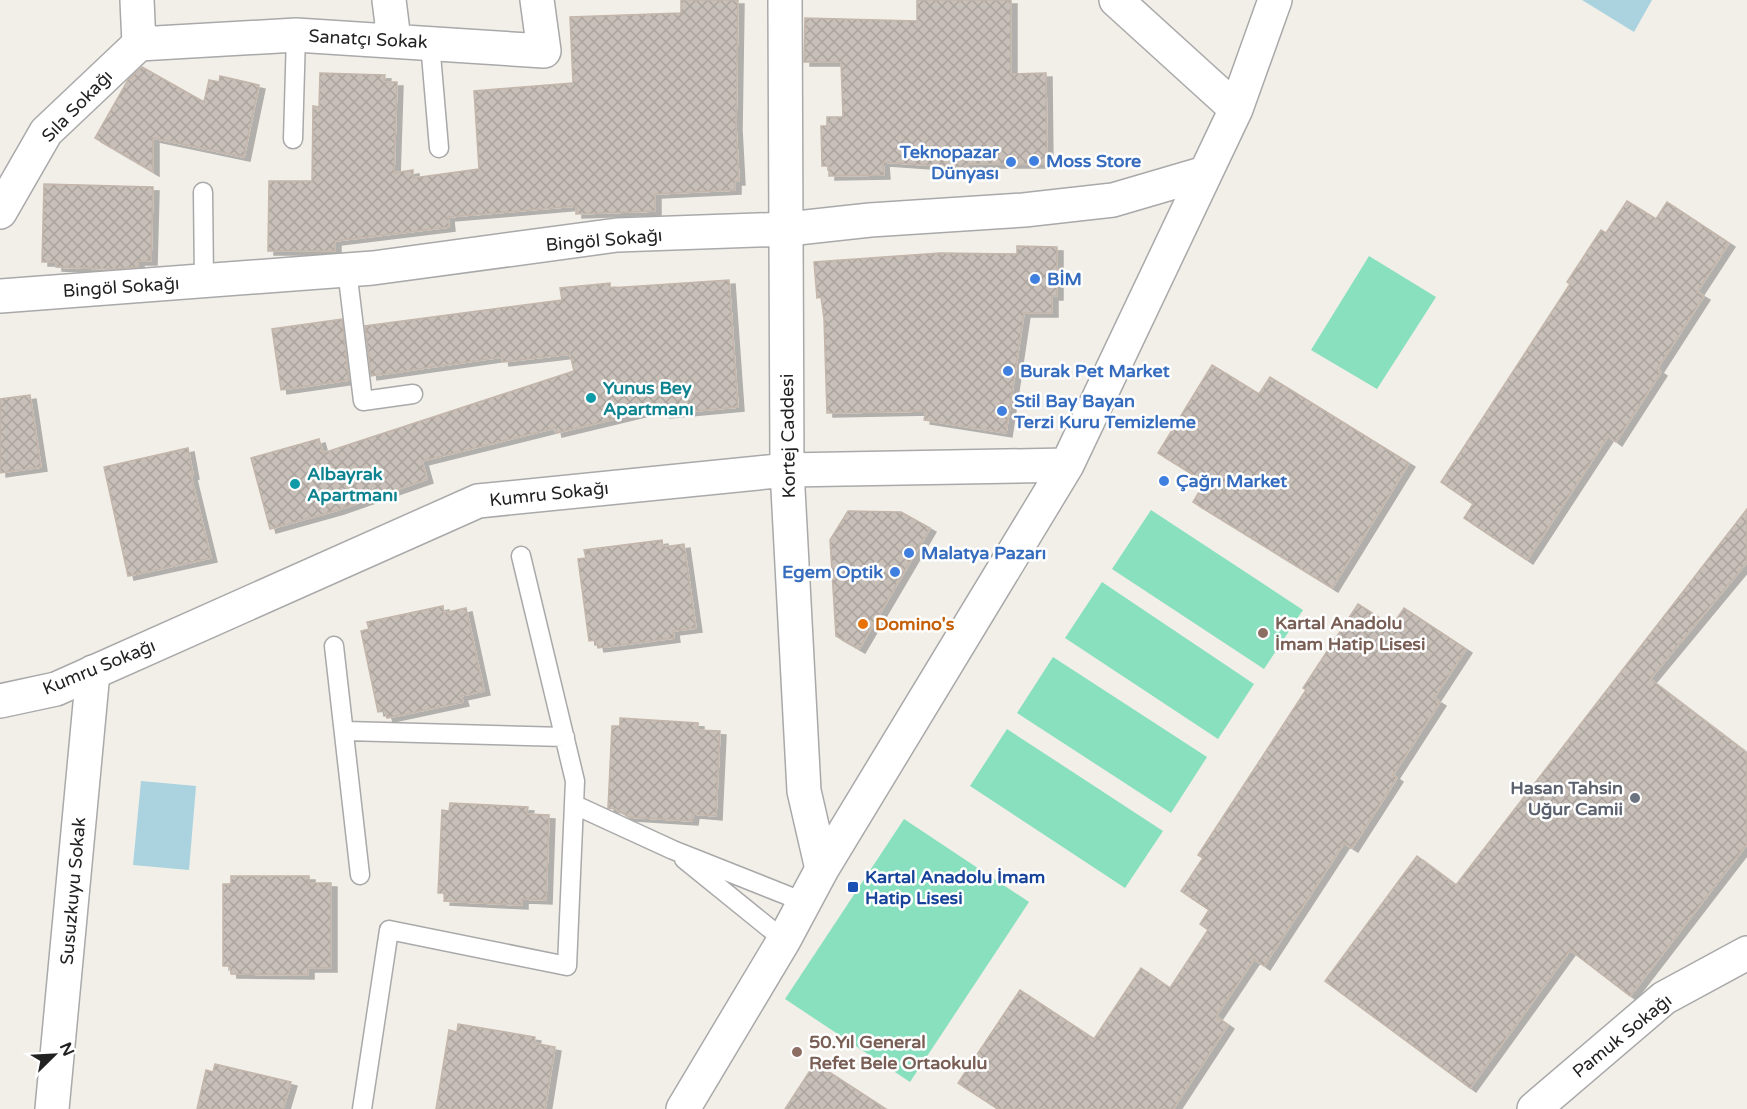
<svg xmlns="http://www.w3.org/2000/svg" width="1747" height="1109" font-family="'Varela Round',sans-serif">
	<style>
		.pitch { fill: #88e0be }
		.water { fill: #aad3df }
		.building { fill: url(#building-cross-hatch); stroke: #c4b6ab; stroke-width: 1.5; filter: url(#shadow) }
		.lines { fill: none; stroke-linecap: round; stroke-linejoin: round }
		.service-casing { stroke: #a9a9a9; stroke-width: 21 }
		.minor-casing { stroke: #a9a9a9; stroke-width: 36 }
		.tertiary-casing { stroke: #a9a9a9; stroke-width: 36 }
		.service { stroke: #fff; stroke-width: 18 }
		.minor { stroke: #fff; stroke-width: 33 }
		.tertiary { stroke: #fff; stroke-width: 33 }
		.shop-dot { fill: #3f7fe0; stroke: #fff; stroke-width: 2 }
		.culture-dot { fill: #0f9aa8; stroke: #fff; stroke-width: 2 }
		.food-dot { fill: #e8710a; stroke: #fff; stroke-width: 2 }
		.education-dot { fill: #8d6e63; stroke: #fff; stroke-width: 2 }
		.worship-dot { fill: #6b7280; stroke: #fff; stroke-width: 2 }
		.transit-dot { fill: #1a4fb4; stroke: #fff; stroke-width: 2 }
		.labels { text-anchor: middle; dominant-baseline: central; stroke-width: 5; stroke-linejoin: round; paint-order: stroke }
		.street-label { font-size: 18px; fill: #222; stroke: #fff }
		.shop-label { font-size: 18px; font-weight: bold; fill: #366cbe; stroke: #fff; text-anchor: start }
		.culture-label { font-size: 18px; font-weight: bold; fill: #0d838f; stroke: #fff; text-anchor: start }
		.education-label { font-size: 18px; font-weight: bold; fill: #785e54; stroke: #fff; text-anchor: start }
		.food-label { font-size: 18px; font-weight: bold; fill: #c56008; stroke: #fff; text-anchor: start }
		.worship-label { font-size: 18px; font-weight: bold; fill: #5b616d; stroke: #fff; text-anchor: end }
		.transit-label { font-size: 18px; font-weight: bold; fill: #164399; stroke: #fff; text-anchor: start }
	</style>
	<defs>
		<pattern id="building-cross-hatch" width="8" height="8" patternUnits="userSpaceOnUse" patternTransform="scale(1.5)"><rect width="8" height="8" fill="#c7bfb8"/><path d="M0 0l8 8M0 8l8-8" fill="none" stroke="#aba49e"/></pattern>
		<filter id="shadow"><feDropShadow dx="6" dy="4" stdDeviation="0" flood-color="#0004"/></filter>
	</defs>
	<rect width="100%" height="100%" fill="#f2efe9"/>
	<path class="pitch" d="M 1369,256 L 1436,297 L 1377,389 L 1311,350 Z
		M 1151,510 L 1303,610 L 1264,669 L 1112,569 Z
		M 1102,582 L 1254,684 L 1218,739 L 1065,638 Z
		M 1053,657 L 1207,757 L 1171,813 L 1017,713 Z
		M 1007,729 L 1163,831 L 1125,888 L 970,786 Z
		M 904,819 L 1029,902 L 910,1082 L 785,999 Z"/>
	<path class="water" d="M 1582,0 L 1652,0 L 1634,32 Z
		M 141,781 L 196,786 L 189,870 L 133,865 Z"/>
	<path class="building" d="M 681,0 L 738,0 L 736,126 L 739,181 L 735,181 L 735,190 L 655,194 L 655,211 L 576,214 L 576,206 L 448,217 L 449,227 L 335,241 L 335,251 L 268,251 L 269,181 L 312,181 L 313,106 L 319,107 L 320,73 L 385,75 L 384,82 L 397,82 L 394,173 L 413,170 L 413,178 L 479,169 L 474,91 L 573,83 L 570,17 L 681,13 Z
		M 917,0 L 1011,0 L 1011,74 L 1046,73 L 1047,164 L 968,164 L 968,168 L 883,162 L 884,175 L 829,176 L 829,166 L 822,166 L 821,126 L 827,126 L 827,117 L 843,117 L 841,62 L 804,62 L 805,18 L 917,21 Z
		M 142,67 L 204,102 L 209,80 L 219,82 L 220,76 L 259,85 L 244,157 L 153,138 L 153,172 L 95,138 L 128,80 Z
		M 44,184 L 153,187 L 151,261 L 138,261 L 138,267 L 112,269 L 56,267 L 56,262 L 42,262 Z
		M 1627,201 L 1656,219 L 1667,202 L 1729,243 L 1697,292 L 1704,296 L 1657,369 L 1661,372 L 1616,442 L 1608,436 L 1527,560 L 1464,518 L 1473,504 L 1441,482 L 1570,284 L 1567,282 L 1601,230 L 1606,233 Z
		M 1017,246 L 1057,247 L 1057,296 L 1052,296 L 1052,313 L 1024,313 L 1006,433 L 924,420 L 926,411 L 827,413 L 824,319 L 821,297 L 817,298 L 814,262 L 940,253 L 1017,254 Z
		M 729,280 L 738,407 L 664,414 L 664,407 L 556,433 L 555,428 L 422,461 L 427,479 L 338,510 L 270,529 L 251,458 L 319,439 L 323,453 L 574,371 L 570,354 L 503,362 L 502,357 L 371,376 L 365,326 L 562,300 L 560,288 L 610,283 L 610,288 Z
		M 342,319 L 349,380 L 281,390 L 272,329 Z
		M 1212,365 L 1259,394 L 1270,377 L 1409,463 L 1332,588 L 1193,502 L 1205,482 L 1158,453 Z
		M 30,395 L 41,467 L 0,473 L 0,399 Z
		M 188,448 L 193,475 L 191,476 L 211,558 L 128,576 L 104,467 Z
		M 1747,509 L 1747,562 L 1650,679 L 1747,753 L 1747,844 L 1630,996 L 1570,950 L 1470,1088 L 1325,981 L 1417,856 L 1456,885 Z
		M 848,511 L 901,512 L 930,528 L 859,649 L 836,636 L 830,540 Z
		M 662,540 L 663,547 L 684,544 L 696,628 L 673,631 L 674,638 L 598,648 L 596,640 L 589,641 L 578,559 L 586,558 L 584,550 Z
		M 1358,604 L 1392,626 L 1404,608 L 1466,649 L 1434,698 L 1440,702 L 1393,775 L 1397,778 L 1352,848 L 1344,843 L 1264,966 L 1254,959 L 1216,1016 L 1228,1025 L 1173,1109 L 998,1109 L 958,1083 L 1020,990 L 1094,1039 L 1141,968 L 1170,988 L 1208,930 L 1200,924 L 1209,910 L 1181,891 L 1203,858 L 1198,855 L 1306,690 L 1303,688 Z
		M 443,606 L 444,613 L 466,608 L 484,691 L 461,696 L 463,702 L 387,718 L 385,711 L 378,712 L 361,631 L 369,629 L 367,622 Z
		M 620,718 L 698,723 L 698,730 L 720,731 L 716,816 L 693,814 L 692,821 L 629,817 L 616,809 L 608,808 L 612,726 L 620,726 Z
		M 450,803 L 528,807 L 527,814 L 549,815 L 546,900 L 522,899 L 522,905 L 444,901 L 445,893 L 438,893 L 442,810 L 449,811 Z
		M 231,876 L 309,876 L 309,883 L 331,883 L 331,968 L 308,968 L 308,975 L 231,974 L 230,966 L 223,966 L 223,884 L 231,884 Z
		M 458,1024 L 535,1037 L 534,1043 L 555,1047 L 545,1109 L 436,1109 L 449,1030 L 457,1032 Z
		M 815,1063 L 886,1109 L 785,1109 Z
		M 215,1064 L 291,1082 L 283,1109 L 197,1109 L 206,1070 L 213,1072 Z"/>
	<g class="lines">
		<g class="service-casing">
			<path id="service" d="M 430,43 L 439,148
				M 293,139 L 296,35
				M 203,192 L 204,281
				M 347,270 L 363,401 L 413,394
				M 334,646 L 360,875
				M 346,731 L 565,737
				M 575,805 L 673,850 L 804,902
				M 684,859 L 784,940
				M 362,1109 L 389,930 L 567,966 L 575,781 L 521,556"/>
		</g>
		<g class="minor-casing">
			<path id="minor" d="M 389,0 L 394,40
				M 139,44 L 296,35 L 544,51 L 537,0
				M 0,212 L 46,132 L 139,44 L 137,0
				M 0,296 L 373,268 L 617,235 L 788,229 L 870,220 L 1024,210 L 1113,200 L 1205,173
				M 52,1109 L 93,672"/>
		</g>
		<g class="tertiary-casing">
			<path id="tertiary" d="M 785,0 L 787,470 L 804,791 L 822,869
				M 1116,0 L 1236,109
				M 0,701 L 56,689 L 478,501 L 787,470 L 1067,465
				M 683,1109 L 784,940 L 822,869 L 1067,465 L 1236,109 L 1275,0
				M 1534,1109 L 1664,998 L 1747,953"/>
		</g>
		<use href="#service" class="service"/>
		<use href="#minor" class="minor"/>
		<use href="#tertiary" class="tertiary"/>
	</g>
	<g class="shop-dot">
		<circle cx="1034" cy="161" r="6"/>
		<circle cx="1011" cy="162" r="6"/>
		<circle cx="1035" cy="279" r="6"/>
		<circle cx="1008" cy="371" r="6"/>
		<circle cx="1002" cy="411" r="6"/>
		<circle cx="1164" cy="481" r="6"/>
		<circle cx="909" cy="553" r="6"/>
		<circle cx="895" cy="572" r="6"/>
	</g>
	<g class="culture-dot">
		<circle cx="591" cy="398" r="6"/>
		<circle cx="295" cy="484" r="6"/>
	</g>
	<circle class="food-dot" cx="863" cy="624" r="6"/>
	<g class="education-dot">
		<circle cx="1263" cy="633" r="6"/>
		<circle cx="797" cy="1052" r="6"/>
	</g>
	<circle class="worship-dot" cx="1635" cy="798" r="6"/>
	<rect class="transit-dot" x="847" y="881" width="12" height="12" rx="3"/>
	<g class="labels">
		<g class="street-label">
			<text transform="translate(368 39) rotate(3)">Sanatçı Sokak</text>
			<text transform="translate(77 106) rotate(-46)">Sıla Sokağı</text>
			<text transform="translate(604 240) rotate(-5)">Bingöl Sokağı</text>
			<text transform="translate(121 287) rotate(-4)">Bingöl Sokağı</text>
			<text transform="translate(788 436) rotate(-91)">Kortej Caddesi</text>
			<text transform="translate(549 494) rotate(-6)">Kumru Sokağı</text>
			<text transform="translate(99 667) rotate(-22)">Kumru Sokağı</text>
			<text transform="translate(73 891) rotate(-85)">Susuzkuyu Sokak</text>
			<text transform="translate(1622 1036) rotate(-39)">Pamuk Sokağı</text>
		</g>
		<g class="shop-label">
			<text x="999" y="152" text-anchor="end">Teknopazar<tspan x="999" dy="21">Dünyası</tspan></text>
			<text x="1046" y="161">Moss Store</text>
			<text x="1047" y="279">BİM</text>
			<text x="1020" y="371">Burak Pet Market</text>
			<text x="1014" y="401">Stil Bay Bayan<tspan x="1014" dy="21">Terzi Kuru Temizleme</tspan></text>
			<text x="1176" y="481">Çağrı Market</text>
			<text x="921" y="553">Malatya Pazarı</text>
			<text x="883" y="572" text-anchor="end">Egem Optik</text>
		</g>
		<g class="culture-label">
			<text x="603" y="388">Yunus Bey<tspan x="603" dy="21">Apartmanı</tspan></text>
			<text x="307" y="474">Albayrak<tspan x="307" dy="21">Apartmanı</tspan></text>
		</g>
		<g class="education-label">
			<text x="1275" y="623">Kartal Anadolu<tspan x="1275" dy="21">İmam Hatip Lisesi</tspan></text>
			<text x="809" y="1042">50.Yıl General<tspan x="809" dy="21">Refet Bele Ortaokulu</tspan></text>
		</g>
		<g class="food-label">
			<text x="875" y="624">Domino's</text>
		</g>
		<g class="worship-label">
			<text x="1623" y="788">Hasan Tahsin<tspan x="1623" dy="21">Uğur Camii</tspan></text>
		</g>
		<g class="transit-label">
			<text x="865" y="877">Kartal Anadolu İmam<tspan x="865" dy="21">Hati̇p Li̇sesi̇</tspan></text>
		</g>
	</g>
	<g transform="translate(54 1055) rotate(66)" stroke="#ffffff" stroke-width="4.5" paint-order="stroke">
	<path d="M0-4.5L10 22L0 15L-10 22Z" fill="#222222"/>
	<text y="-9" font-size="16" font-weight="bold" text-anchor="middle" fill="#222222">N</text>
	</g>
</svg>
